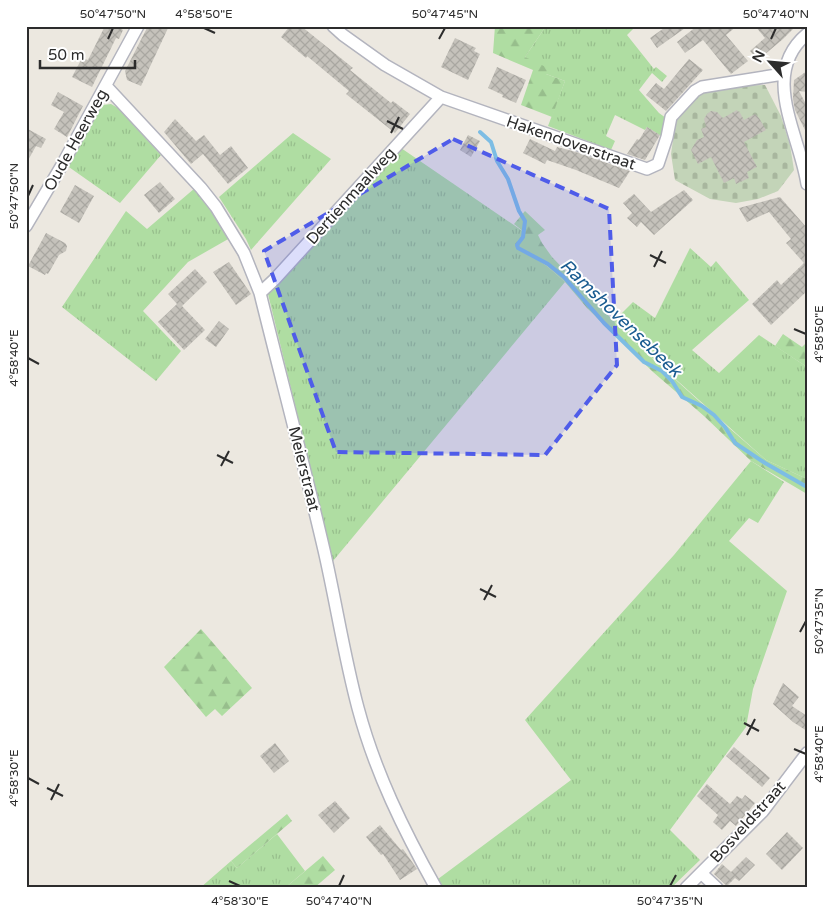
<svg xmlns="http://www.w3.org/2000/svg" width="833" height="914" font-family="'Varela Round',sans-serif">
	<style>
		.grass { fill: url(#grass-tufts) }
		.forest { fill: url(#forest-firs) }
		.cemetery { fill: url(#cemetery-stones) }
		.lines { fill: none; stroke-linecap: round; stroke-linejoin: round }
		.stream { stroke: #7dbde4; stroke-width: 4 }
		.building { fill: url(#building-cross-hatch) }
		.street-casing { stroke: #b3b4be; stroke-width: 14 }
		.street { stroke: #fff; stroke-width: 11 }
		.marked { fill: #4f5ce9; fill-opacity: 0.2; stroke: #4f5ce9; stroke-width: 4; stroke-dasharray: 10 6; stroke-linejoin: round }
		.ticks { fill: none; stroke: #2c2c2c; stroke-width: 2 }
		.labels { text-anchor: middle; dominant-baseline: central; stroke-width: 4; stroke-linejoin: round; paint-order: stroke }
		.street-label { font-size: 16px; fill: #2c2c2c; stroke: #fff }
		.water-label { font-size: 18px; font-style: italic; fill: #1a5c91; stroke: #fff }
		.neatline { fill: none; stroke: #2c2c2c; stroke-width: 2 }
		.ticks-label { font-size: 12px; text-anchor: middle; fill: #2c2c2c }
	</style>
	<defs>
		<pattern id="grass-tufts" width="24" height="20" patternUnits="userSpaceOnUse" patternTransform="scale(1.25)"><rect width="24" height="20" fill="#afdda2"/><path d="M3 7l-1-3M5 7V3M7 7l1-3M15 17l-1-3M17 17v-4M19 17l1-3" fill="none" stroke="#97be8c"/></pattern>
		<pattern id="forest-firs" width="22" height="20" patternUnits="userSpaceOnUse" patternTransform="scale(1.25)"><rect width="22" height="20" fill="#afdda2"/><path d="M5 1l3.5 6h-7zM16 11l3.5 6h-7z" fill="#97be8c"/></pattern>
		<pattern id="cemetery-stones" width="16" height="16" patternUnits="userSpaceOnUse" patternTransform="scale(1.25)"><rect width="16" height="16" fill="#c3d4b8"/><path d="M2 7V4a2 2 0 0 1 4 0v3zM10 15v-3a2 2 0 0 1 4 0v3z" fill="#a8b69e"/></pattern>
		<pattern id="building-cross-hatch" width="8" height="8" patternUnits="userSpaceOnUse" patternTransform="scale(1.25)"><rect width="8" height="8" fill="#c5c2bb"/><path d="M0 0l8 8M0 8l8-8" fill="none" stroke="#a9a7a1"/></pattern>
	</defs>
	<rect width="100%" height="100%" fill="#ece8e0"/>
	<path class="grass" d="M 546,26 L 631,26 L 633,29 L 627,35 L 654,69 L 656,67 L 667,76 L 662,82 L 652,73 L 639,90 L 659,113 L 666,118 L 661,136 L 647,127 L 645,130 L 615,115 L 606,136 L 615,141 L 611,150 L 548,126 L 565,81 L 546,74 L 525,57 Z
		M 111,104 L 118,108 L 161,155 L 120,203 L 66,165 L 96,111 L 103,105 Z
		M 293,133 L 331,159 L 251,250 L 246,239 L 219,197 Z
		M 401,148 L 524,232 L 515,245 L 547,266 L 565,282 L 333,561 L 268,294 Z
		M 195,188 L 230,238 L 188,262 L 143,311 L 181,351 L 156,381 L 62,307 L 126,211 L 147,229 Z
		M 690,248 L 711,267 L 716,261 L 749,300 L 692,350 L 719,373 L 759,335 L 807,367 L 807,479 L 766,460 L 633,341 L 614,321 L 633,302 L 655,318 Z
		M 751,461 L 784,482 L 758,523 L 749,518 L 729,541 L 787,591 L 753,689 L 746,727 L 670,830 L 700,860 L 671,888 L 444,888 L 438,879 L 571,780 L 525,720 L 674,555 Z
		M 277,834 L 305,871 L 285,888 L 200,888 L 231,861 L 237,868 Z"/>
	<path class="forest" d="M 495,26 L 546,26 L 525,57 L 548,68 L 546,74 L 565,81 L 552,117 L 521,105 L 533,70 L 493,53 Z
		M 525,211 L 545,230 L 538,235 L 542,243 L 552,257 L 633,341 L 720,420 L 766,460 L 807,479 L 807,494 L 751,461 L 704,416 L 653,372 L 587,308 L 565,282 L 547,266 L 515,244 L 524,232 L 514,224 Z
		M 783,334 L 802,347 L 807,342 L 807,367 L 775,346 Z
		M 201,629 L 252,688 L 222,716 L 215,709 L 206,717 L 164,667 Z
		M 287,814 L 292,821 L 237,868 L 231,861 Z
		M 323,856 L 335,870 L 314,888 L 285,888 Z"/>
	<path class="cemetery" d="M 765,85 L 781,116 L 790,145 L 794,170 L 778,191 L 758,199 L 736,203 L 710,199 L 675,180 L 671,154 L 675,126 L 677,118 L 699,94 L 732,86 Z"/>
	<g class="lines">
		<path class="stream" d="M 480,132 L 491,142 L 497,161 L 508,179 L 519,211 L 525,221 L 523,237 L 517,245 L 518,248 L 548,264 L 564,277 L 604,323 L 644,362 L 662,371 L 672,381 L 682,397 L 702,406 L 714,415 L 725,427 L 735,443 L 765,463 L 807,487"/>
	</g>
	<path class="building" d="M 105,26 L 116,26 L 123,30 L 119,39 L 116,38 L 92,87 L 72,77 L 82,58 L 88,60 Z
		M 148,26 L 169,26 L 141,86 L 127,80 L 125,71 Z
		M 290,26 L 301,26 L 353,68 L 350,70 L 391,103 L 393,101 L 410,114 L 395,133 L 346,94 L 349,91 L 307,56 L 306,58 L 281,37 Z
		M 667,26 L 688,26 L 657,48 L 650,38 Z
		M 697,26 L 737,26 L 726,35 L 748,61 L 731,74 L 703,40 L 685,53 L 677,42 Z
		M 755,26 L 796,26 L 783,39 L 758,60 L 750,51 L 765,38 Z
		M 455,38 L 476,48 L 474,51 L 480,54 L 468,80 L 441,67 Z
		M 689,59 L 703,70 L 666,111 L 646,95 L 656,83 L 664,89 Z
		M 497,67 L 526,80 L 516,103 L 502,97 L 503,95 L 488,88 Z
		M 807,71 L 807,92 L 799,91 L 807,106 L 807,134 L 795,110 L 793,99 L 794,80 Z
		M 58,92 L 83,106 L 67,137 L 54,129 L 64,112 L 51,105 Z
		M 737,110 L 738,112 L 739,111 L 744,120 L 755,114 L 759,118 L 766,130 L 744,142 L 757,167 L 747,172 L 749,178 L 736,184 L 734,178 L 724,183 L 711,157 L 698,164 L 691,150 L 697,140 L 704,137 L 701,129 L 706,127 L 704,119 L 707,114 L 711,111 L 717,112 L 723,118 Z
		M 175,119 L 196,141 L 204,135 L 220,155 L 231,146 L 248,168 L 228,184 L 203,154 L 191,164 L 164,132 Z
		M 647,127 L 660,135 L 645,160 L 627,154 L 637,139 L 639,140 Z
		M 26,128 L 46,139 L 41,148 L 36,146 L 26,164 Z
		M 468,135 L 480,141 L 471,157 L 460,150 Z
		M 530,139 L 555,151 L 557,147 L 576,152 L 630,171 L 619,188 L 576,170 L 547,160 L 545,164 L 523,153 Z
		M 160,182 L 175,199 L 159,213 L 144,195 Z
		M 75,185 L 94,196 L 79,223 L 60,212 Z
		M 684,190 L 693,200 L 654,235 L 641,222 L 637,227 L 627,218 L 632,213 L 623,203 L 634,194 L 651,212 Z
		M 780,197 L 807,228 L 807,291 L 771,325 L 752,304 L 777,280 L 781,285 L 804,263 L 786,243 L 791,239 L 769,212 L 747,222 L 739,208 Z
		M 46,233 L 65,243 L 67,246 L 66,251 L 59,255 L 48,274 L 46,273 L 45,275 L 28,266 Z
		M 229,262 L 251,294 L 236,305 L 213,272 Z
		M 195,269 L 207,282 L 182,306 L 205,330 L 184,350 L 158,322 L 177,304 L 168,294 Z
		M 219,321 L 229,329 L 216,347 L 205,339 Z
		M 783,683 L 799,697 L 792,706 L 807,716 L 807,731 L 793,722 L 773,704 Z
		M 275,743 L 289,761 L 274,773 L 260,756 Z
		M 734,747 L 770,778 L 762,787 L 726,756 Z
		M 707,784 L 730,804 L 737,796 L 742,799 L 745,795 L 755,803 L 736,826 L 730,821 L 722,830 L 713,822 L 718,815 L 697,796 Z
		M 335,801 L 350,818 L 334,833 L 318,815 Z
		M 380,825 L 401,850 L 403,849 L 417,869 L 400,880 L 383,854 L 381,855 L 366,837 Z
		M 787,832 L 803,848 L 782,870 L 766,854 Z
		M 746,857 L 755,865 L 739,881 L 735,878 L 727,886 L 714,874 L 722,864 L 731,872 Z"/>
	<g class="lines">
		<g class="street-casing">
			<path id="street" d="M 333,26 L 343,35 L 385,65 L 441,97 L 647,169 L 658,164 L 667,137 L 671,117 L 695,91 L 702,87 L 783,74
				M 807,34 C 759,74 800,135 807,184
				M 106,86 L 201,188 L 216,207 L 244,253 L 260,293 C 281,378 304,464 324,550 C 336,602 344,656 358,708 C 375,772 404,831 436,888
				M 26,226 L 62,165 L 138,26
				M 260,293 L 274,280 L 441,97
				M 701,873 L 717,888
				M 686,888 L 763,811 L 807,753"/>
		</g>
		<use href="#street" class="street"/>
	</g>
	<path class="marked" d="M 453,139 L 609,209 L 617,365 L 545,455 L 336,452 L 264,251 Z"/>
	<path class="ticks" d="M 204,28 L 215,33M 108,39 L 113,28M 439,39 L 445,28M 771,39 L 776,28M 387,121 L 403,129M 391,133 L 399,117M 28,196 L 33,185M 650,255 L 666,263M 654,267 L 662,251M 794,329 L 806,334M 28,358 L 39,364M 217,455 L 233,463M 221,466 L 229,451M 480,589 L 496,597M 484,600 L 492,585M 800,632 L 806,621M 744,723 L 759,731M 747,735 L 755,719M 794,749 L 806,754M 28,778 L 39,784M 47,788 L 63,796M 51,800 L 59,784M 229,881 L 240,886M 339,886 L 344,875M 670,886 L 676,875"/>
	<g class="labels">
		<g class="street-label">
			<text transform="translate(76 140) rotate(-61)">Oude Heerweg</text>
			<text transform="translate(571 143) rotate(19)">Hakendoverstraat</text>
			<text transform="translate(351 196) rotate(-48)">Dertienmaalweg</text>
			<text transform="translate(304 469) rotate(76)">Meierstraat</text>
			<text transform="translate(748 822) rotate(-48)">Bosveldstraat</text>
		</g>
		<g class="water-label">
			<text transform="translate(621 318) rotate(44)">Ramshovensebeek</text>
		</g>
	</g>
	<rect width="833" height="914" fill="none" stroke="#ffffff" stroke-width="55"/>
	<g transform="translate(770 62) rotate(297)" stroke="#ffffff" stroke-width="4" paint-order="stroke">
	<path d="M0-4L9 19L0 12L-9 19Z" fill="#2c2c2c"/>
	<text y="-8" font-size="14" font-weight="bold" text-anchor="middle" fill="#2c2c2c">N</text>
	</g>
	<path d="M40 60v8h95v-8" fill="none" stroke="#2c2c2c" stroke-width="2.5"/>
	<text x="48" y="60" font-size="15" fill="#2c2c2c" stroke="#ffffff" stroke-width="4" paint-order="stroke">50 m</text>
	<rect x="28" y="28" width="778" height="858" class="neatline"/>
	<g class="ticks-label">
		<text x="113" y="18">50°47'50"N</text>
		<text x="204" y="18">4°58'50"E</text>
		<text x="445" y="18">50°47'45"N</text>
		<text x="776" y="18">50°47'40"N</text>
		<text transform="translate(14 196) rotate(-90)" y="4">50°47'50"N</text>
		<text transform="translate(819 334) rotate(-90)" y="4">4°58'50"E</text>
		<text transform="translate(14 358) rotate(-90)" y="4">4°58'40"E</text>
		<text transform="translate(819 621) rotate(-90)" y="4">50°47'35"N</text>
		<text transform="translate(819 754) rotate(-90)" y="4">4°58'40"E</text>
		<text transform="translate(14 778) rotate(-90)" y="4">4°58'30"E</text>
		<text x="240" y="905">4°58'30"E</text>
		<text x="339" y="905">50°47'40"N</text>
		<text x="670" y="905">50°47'35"N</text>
	</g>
</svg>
